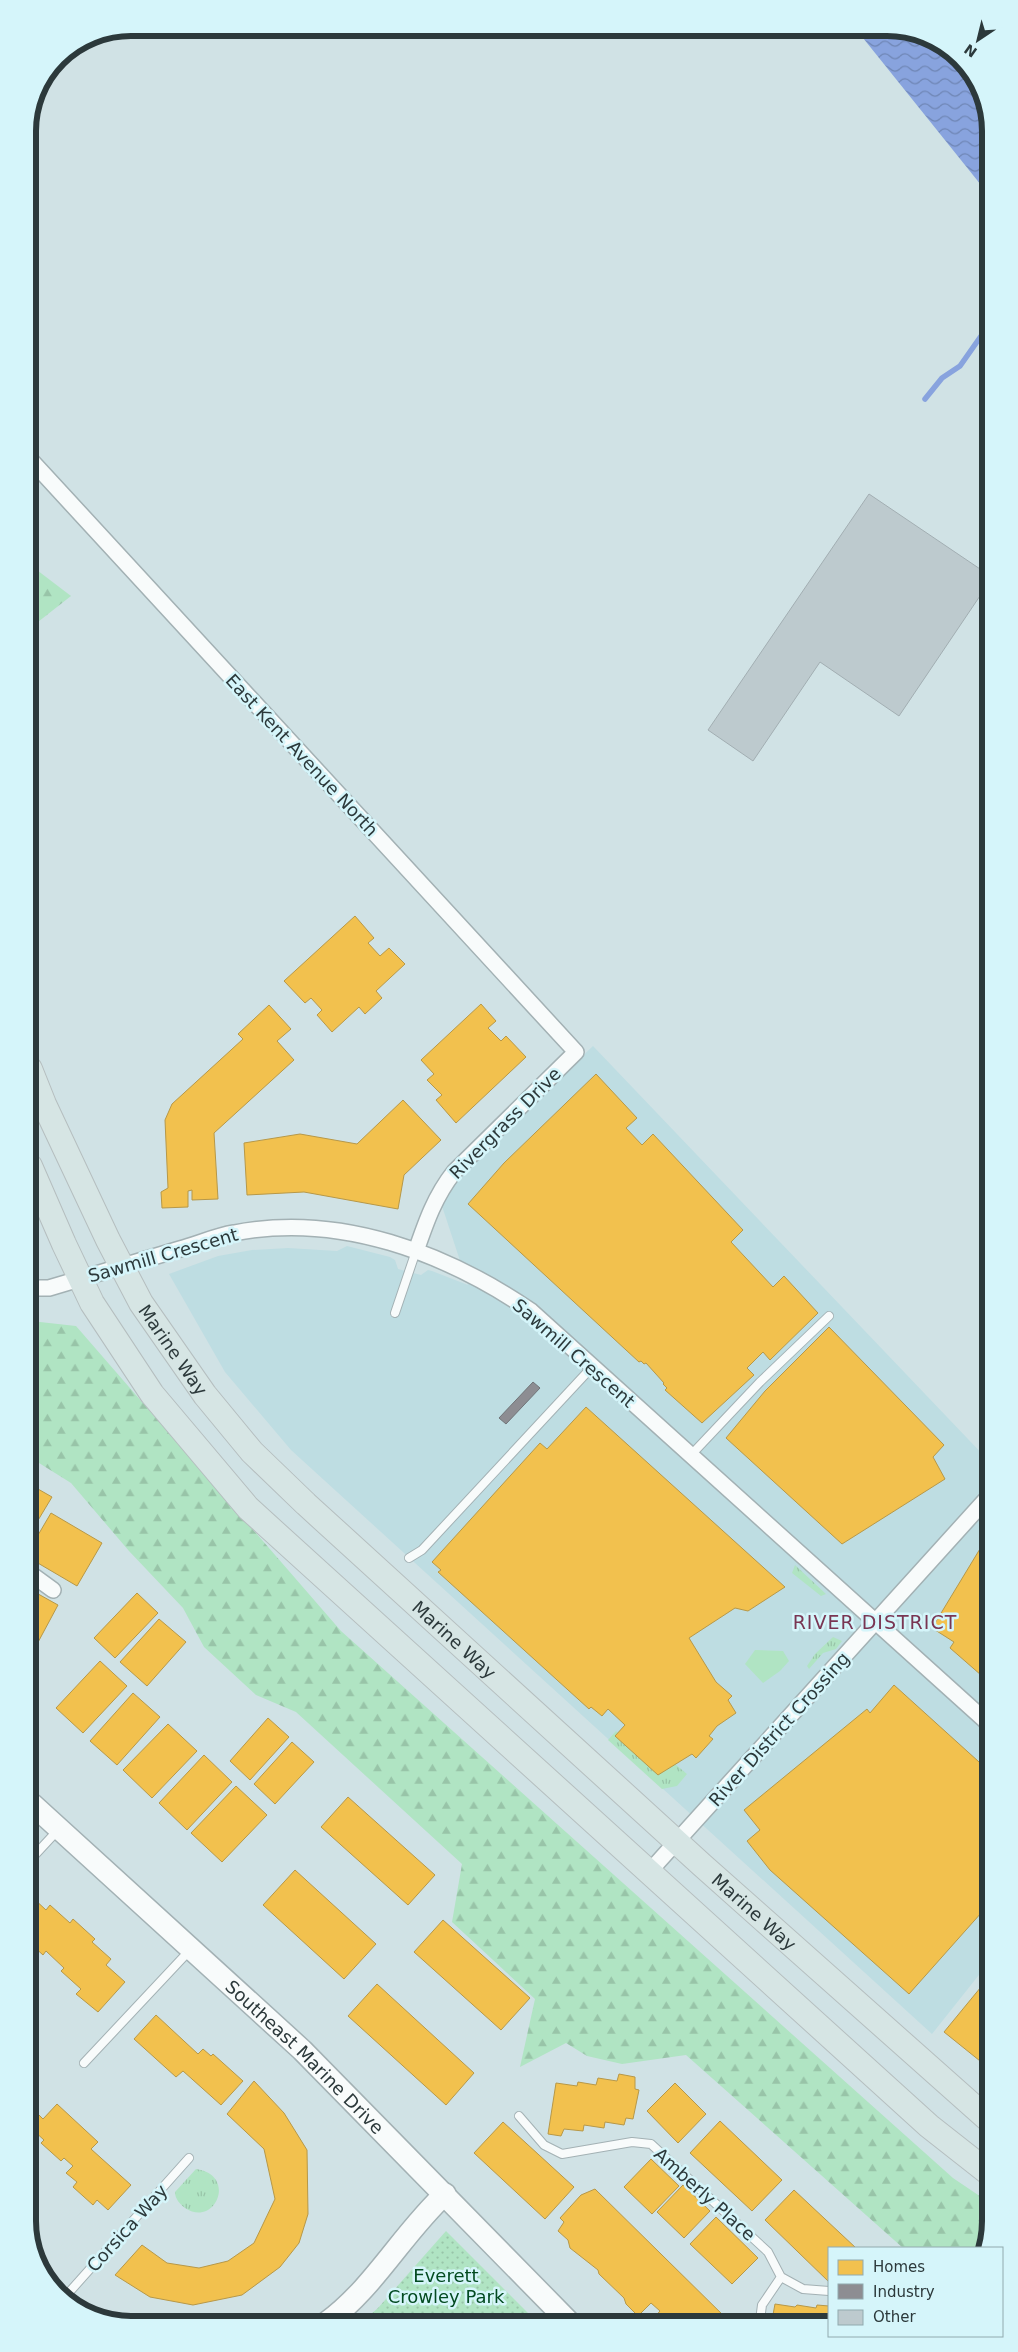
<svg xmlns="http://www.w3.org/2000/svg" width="1018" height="2352" font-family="'DejaVu Sans',sans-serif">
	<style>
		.built { fill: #bedde2 }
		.grass { fill: url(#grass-tufts) }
		.forest { fill: url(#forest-firs) }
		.park { fill: url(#park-dots) }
		.garden { fill: #b0e4c3 }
		.water { fill: url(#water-waves) }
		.homes { fill: #f2c14e; stroke: #b79848 }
		.industry { fill: #8d8d92; stroke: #707478 }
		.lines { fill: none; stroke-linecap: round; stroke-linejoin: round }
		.stream { stroke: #88a3de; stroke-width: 5.5 }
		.building { fill: #bdcace; stroke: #a2aeb2 }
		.lane-casing { stroke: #a3b1b4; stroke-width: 10 }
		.street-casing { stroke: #a3b1b4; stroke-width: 18 }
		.secondary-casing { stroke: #a3b1b4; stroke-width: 24 }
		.primary-casing { stroke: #b5bebf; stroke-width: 26 }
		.lane { stroke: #f8fbfb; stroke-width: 8 }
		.street { stroke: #f8fbfb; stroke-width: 15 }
		.secondary { stroke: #f8fbfb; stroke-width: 21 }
		.primary { stroke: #d6e5e4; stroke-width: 24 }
		.labels { text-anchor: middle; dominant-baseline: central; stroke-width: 5; stroke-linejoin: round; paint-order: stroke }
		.street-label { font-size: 18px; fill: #2c393b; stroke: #d5f5fa }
		.park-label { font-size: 18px; fill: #034b21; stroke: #d5f5fa }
		.neighbourhood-label { font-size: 19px; letter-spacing: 1px; fill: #793653; stroke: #d5f5fa }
		.rim { fill: none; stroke: #2c393b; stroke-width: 6 }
	</style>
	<defs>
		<pattern id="grass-tufts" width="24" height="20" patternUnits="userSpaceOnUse" patternTransform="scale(1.25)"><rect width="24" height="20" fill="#b0e4c3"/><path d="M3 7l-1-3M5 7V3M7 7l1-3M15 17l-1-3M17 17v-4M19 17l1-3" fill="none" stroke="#98c4a8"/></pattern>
		<pattern id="forest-firs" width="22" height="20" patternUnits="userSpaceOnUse" patternTransform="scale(1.25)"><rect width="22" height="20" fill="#b0e4c3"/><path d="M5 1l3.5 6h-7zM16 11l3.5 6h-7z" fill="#98c4a8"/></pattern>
		<pattern id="park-dots" width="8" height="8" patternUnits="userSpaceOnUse" patternTransform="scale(1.25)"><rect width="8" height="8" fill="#b0e4c3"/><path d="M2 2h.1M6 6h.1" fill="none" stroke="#98c4a8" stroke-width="1.8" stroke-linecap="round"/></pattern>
		<pattern id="water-waves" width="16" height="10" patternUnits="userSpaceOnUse" patternTransform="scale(1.25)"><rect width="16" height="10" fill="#88a3de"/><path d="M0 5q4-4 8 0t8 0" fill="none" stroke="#6f86b5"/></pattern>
	</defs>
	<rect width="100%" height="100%" fill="#d0e2e5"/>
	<path class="built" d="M 593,1046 L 988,1460 L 990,1961 L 932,2034 L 291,1450 L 225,1372 L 169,1274 L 218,1256 L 252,1250 L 288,1248 L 337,1251 L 347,1246 L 390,1257 L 395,1260 L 398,1269 L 421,1275 L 428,1270 L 432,1271 L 468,1285 L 441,1203 L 475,1158 Z"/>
	<path class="grass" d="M 795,1565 L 826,1594 L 821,1596 L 792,1573 Z
		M 833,1637 L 842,1641 L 836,1649 L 823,1653 L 809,1669 L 807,1666 L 815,1654 Z
		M 616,1731 L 618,1733 L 615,1736 L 658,1775 L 675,1764 L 687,1774 L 677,1786 L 662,1789 L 608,1740 Z
		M 196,2169 C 238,2175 215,2228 185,2208 C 180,2204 175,2199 175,2192 Z"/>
	<path class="forest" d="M 29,564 L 71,596 L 29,629 Z
		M 31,1321 L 76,1326 L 341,1631 L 953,2178 L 990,2203 L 990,2221 L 982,2248 L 903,2248 L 686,2055 L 622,2064 L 587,2056 L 566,2043 L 520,2067 L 535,1999 L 452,1922 L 462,1864 L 296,1712 L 256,1695 L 204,1647 L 183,1608 L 129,1551 L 71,1483 L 31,1458 Z"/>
	<path class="park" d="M 446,2231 L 536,2321 L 361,2323 L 378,2308 Z"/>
	<path class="garden" d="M 755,1650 L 783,1651 L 789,1661 L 780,1671 L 763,1683 L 745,1664 Z"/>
	<path class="water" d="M 855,28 L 894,28 L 950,49 L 985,97 L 985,190 Z"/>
	<path class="homes" d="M 355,916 L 374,938 L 368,943 L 380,956 L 389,948 L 405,964 L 376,991 L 382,998 L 365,1014 L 359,1007 L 332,1032 L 317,1015 L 322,1010 L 311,998 L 305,1003 L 284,981 Z
		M 481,1004 L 496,1021 L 488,1028 L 501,1041 L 506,1036 L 526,1057 L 456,1123 L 436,1100 L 442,1095 L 427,1080 L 434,1074 L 421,1060 Z
		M 269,1005 L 291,1029 L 277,1041 L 294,1060 L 214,1133 L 218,1199 L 192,1200 L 192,1190 L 188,1191 L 188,1207 L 162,1208 L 161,1192 L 168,1188 L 165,1120 L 172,1104 L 243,1039 L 238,1034 Z
		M 596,1074 L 637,1118 L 626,1128 L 642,1145 L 653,1134 L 743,1230 L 731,1242 L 773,1287 L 784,1276 L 818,1313 L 770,1360 L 763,1352 L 747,1368 L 754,1375 L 702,1423 L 665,1390 L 667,1388 L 663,1384 L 664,1383 L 646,1363 L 644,1364 L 641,1361 L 639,1362 L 468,1204 L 504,1163 Z
		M 403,1100 L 441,1140 L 404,1175 L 398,1209 L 304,1192 L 247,1195 L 244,1143 L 300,1134 L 357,1144 Z
		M 829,1327 L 944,1445 L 933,1457 L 945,1479 L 842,1544 L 726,1438 L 765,1391 Z
		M 586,1407 L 785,1587 L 748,1611 L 735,1608 L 689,1638 L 716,1682 L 732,1696 L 728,1700 L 736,1713 L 717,1726 L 709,1736 L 713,1739 L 696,1758 L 692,1754 L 658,1775 L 615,1736 L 625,1725 L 608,1709 L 602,1716 L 591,1707 L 589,1709 L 438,1572 L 441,1570 L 432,1562 L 540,1443 L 547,1449 Z
		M 31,1485 L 52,1497 L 31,1532 Z
		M 51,1513 L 102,1543 L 77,1586 L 31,1559 L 31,1547 Z
		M 989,1534 L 989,1682 L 950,1648 L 954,1642 L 932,1628 Z
		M 31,1590 L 58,1605 L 36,1646 L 32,1643 Z
		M 137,1593 L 158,1613 L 115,1658 L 94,1638 Z
		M 159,1619 L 186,1642 L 147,1686 L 120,1662 Z
		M 100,1661 L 127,1686 L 83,1733 L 56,1708 Z
		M 894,1685 L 989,1771 L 990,1903 L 909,1994 L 770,1870 L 747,1841 L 760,1830 L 744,1810 L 867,1709 L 870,1713 Z
		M 133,1693 L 160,1717 L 117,1765 L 90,1741 Z
		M 268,1718 L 289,1737 L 250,1780 L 230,1761 Z
		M 168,1724 L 197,1751 L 152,1798 L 123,1770 Z
		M 292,1742 L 314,1762 L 275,1804 L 254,1784 Z
		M 204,1755 L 232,1782 L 187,1830 L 159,1803 Z
		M 236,1786 L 267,1815 L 222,1862 L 191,1833 Z
		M 348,1797 L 435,1875 L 408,1905 L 321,1827 Z
		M 295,1870 L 376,1944 L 344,1979 L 263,1905 Z
		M 32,1897 L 46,1910 L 50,1905 L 70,1923 L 73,1919 L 95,1939 L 92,1942 L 111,1959 L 106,1965 L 125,1982 L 98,2012 L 76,1994 L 81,1989 L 61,1971 L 64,1968 L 46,1951 L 43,1955 L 32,1945 Z
		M 443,1920 L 530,1998 L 501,2030 L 414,1952 Z
		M 990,1976 L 990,2069 L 944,2032 Z
		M 377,1984 L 474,2073 L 446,2105 L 348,2016 Z
		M 156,2015 L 198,2054 L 203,2049 L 211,2056 L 213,2054 L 243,2081 L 221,2105 L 183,2071 L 176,2077 L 134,2039 Z
		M 619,2074 L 635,2077 L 635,2089 L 639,2090 L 633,2119 L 626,2118 L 624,2125 L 605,2122 L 604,2128 L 584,2125 L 583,2131 L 564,2129 L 561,2136 L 548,2134 L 556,2083 L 577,2086 L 578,2082 L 596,2085 L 598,2078 L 617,2081 Z
		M 254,2081 L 284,2113 L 307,2150 L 308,2214 L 299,2243 L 280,2267 L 242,2295 L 193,2305 L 150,2297 L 115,2275 L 142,2245 L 167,2263 L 199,2268 L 228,2261 L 254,2243 L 275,2199 L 264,2149 L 227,2114 Z
		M 675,2083 L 706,2114 L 678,2143 L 647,2111 Z
		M 57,2104 L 98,2142 L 91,2149 L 131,2185 L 108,2210 L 97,2200 L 93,2205 L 73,2187 L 77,2182 L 66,2173 L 73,2166 L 64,2158 L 61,2161 L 41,2143 L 44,2140 L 33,2130 L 33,2118 L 37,2113 L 43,2119 Z
		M 720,2121 L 782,2180 L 752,2211 L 690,2153 Z
		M 503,2122 L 574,2187 L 545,2219 L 474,2153 Z
		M 651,2159 L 679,2186 L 652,2214 L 624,2187 Z
		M 683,2185 L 710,2211 L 684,2238 L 657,2212 Z
		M 595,2189 L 728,2320 L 651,2321 L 660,2311 L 651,2303 L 638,2316 L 626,2304 L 624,2298 L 599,2274 L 598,2270 L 570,2248 L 568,2240 L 558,2231 L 564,2222 L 560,2218 L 581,2195 Z
		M 794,2190 L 856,2248 L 829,2248 L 829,2282 L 765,2220 Z
		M 716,2217 L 758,2258 L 732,2284 L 690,2244 Z
		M 775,2304 L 795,2307 L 797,2305 L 816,2308 L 817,2305 L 829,2306 L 829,2320 L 772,2320 Z"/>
	<path class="industry" d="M 533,1382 L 540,1388 L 506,1424 L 499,1418 Z"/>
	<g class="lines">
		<path class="stream" d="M 925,399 L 942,378 L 960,366 L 986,329"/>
	</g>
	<path class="building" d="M 869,494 L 986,573 L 986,587 L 899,716 L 820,662 L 753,761 L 708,730 Z"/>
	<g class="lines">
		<g class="lane-casing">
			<path id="lane" d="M 395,1313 L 416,1251
				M 691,1455 L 760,1382 L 829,1316
				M 409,1558 L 422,1550 L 592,1367
				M 32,1858 L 58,1830
				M 84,2063 L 190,1950
				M 519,2116 L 544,2145 L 562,2154 L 632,2142 L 651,2144 L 768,2252 L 781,2277 L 762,2305 L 760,2320
				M 781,2277 L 803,2289 L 829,2291
				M 64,2298 L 189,2158"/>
		</g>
		<g class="street-casing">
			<path id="street" d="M 29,458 L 576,1052 L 454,1172 C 435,1196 426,1222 416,1251
				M 31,1288 L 49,1288 C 92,1275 136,1262 180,1249 C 198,1244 216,1236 234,1233 C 339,1212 446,1253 531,1311 L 989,1724
				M 31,1574 L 53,1590
				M 649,1872 L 989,1496"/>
		</g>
		<g class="secondary-casing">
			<g id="secondary">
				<path id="s1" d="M 32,1804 L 302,2050 L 568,2321"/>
				<path d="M 326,2323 C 374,2288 402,2234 445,2194"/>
			</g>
		</g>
		<g class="primary-casing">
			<g id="primary">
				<path id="s2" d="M 30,1069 L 44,1104 L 108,1240 L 141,1303 L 205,1395 L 252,1452 L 306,1504 L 702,1865 L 990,2121"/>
				<path d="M 30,1166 L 64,1244 L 92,1303 L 152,1394 L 248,1508 L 929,2126 L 990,2174"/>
			</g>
		</g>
		<use href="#lane" class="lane"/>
		<use href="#street" class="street"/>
		<use href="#secondary" class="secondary"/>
		<use href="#primary" class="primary"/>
	</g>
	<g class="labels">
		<g class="street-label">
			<text transform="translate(302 755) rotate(47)">East Kent Avenue North</text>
			<text transform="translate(505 1123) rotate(-45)">Rivergrass Drive</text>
			<text transform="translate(163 1255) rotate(-16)">Sawmill Crescent</text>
			<text stroke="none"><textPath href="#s2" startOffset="316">Marine Way</textPath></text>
			<text transform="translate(574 1353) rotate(41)">Sawmill Crescent</text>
			<text stroke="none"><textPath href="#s2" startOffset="721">Marine Way</textPath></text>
			<text transform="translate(779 1729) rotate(-48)">River District Crossing</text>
			<text stroke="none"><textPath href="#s2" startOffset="1126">Marine Way</textPath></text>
			<text stroke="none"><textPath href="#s1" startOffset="372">Southeast Marine Drive</textPath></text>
			<text transform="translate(705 2194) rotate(42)">Amberly Place</text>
			<text transform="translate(127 2228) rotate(-48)">Corsica Way</text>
		</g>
		<g class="park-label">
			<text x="446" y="2275">Everett<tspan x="446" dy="21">Crowley Park</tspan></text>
		</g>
		<g class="neighbourhood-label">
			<text x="875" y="1622">RIVER DISTRICT</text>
		</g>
	</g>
	<path d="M0 0H1018V2352H0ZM131 36H887A95 95 0 0 1 982 131V2221A95 95 0 0 1 887 2316H131A95 95 0 0 1 36 2221V131A95 95 0 0 1 131 36Z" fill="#d5f5fa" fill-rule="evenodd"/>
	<path class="rim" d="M131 36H887A95 95 0 0 1 982 131V2221A95 95 0 0 1 887 2316H131A95 95 0 0 1 36 2221V131A95 95 0 0 1 131 36Z"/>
	<rect x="828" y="2247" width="175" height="90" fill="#d5f5fa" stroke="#91aaae"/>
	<rect x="838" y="2260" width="25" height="15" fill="#f2c14e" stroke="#91aaae"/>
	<text x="873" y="2272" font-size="15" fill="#2c393b">Homes</text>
	<rect x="838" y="2284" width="25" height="15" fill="#8d8d92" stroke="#91aaae"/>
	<text x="873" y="2297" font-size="15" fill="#2c393b">Industry</text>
	<rect x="838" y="2310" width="25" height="15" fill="#bdcace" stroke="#91aaae"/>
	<text x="873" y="2322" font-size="15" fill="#2c393b">Other</text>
	<g transform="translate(978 40) rotate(215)" stroke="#d5f5fa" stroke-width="4" paint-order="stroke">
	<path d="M0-4L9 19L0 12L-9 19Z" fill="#2c393b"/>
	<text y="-8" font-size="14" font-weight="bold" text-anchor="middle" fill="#2c393b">N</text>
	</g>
</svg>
